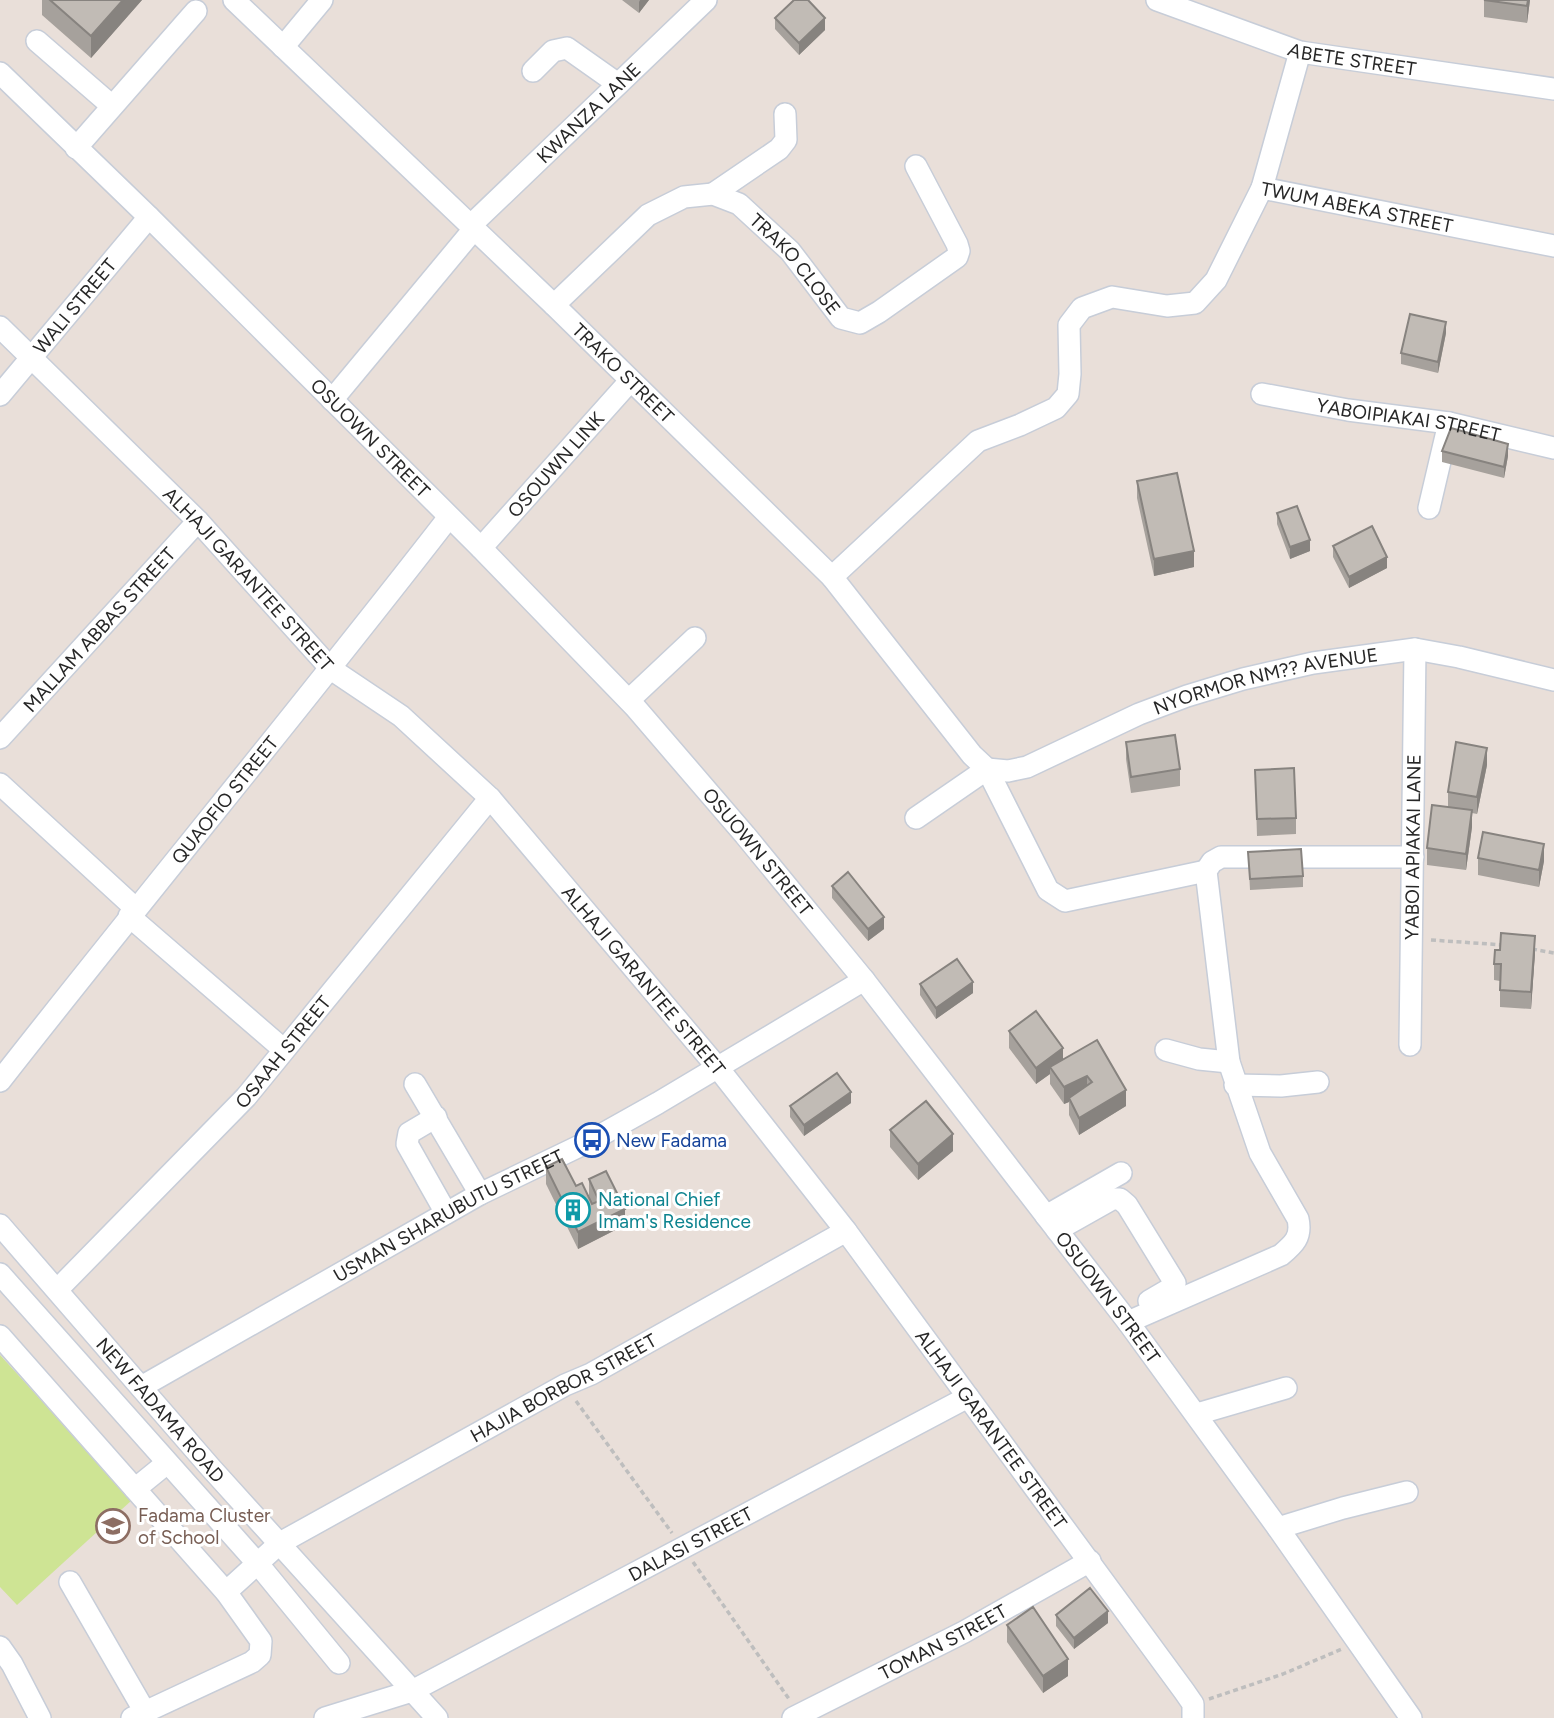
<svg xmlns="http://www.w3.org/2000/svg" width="1554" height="1718" font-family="Figtree,sans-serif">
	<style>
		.pitch { fill: #cee494 }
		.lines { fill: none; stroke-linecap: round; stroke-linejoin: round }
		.minor-casing { stroke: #c7cdd8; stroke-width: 24 }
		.path { stroke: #bebebe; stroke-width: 3.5; stroke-dasharray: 5 3.5; stroke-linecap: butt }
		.minor { stroke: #fff; stroke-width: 21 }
		.wall { fill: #a6a19c }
		.shaded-wall { fill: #87837f }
		.building { fill: #c1bbb5; stroke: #87837f; stroke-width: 2 }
		.labels { text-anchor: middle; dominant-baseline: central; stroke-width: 6; stroke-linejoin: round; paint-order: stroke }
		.street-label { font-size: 19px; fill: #272727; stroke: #fff }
		.transit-label { font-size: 19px; fill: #164399; stroke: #fff; text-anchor: start }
		.culture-label { font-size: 19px; fill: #0d838f; stroke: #fff; text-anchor: start }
		.education-label { font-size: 19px; fill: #785e54; stroke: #fff; text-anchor: start }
	</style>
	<rect width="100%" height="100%" fill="#e9dfd9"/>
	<path class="pitch" d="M 0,1355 L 132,1500 L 17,1605 L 0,1587 Z"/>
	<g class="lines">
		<g class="minor-casing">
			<g id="minor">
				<path id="s1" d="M 234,0 L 554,305 L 832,577 L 972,755 L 987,769 L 1048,890 L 1065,901 L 1206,871"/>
				<path id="s2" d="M 1157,0 L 1300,52 L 1554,89"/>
				<path d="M 37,41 L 112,106"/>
				<path d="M 283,47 L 322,0"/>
				<path d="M 533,71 L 553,51 L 567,48 L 618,84"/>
				<path id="s3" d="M 0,73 L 149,217 L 481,548 L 635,707 L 745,835 L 864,980 L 1128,1322 L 1278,1528 L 1411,1718"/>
				<path d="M 76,148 L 196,11"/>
				<path d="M 1262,188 L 1300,52"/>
				<path d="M 713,194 L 779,149 L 786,140 L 785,114"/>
				<path id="s4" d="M 470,226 L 706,0"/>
				<path id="s5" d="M 554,305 L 648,215 L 684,197 L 713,194 L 739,204 L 790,251 L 841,318 L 860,323 L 879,312 L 957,257 L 959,251 L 957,244 L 916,166"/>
				<path id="s6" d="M 0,327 L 198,521 L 331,669 L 401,716 L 490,798 L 718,1068 L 846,1231 L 1184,1691 L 1193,1704 L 1193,1718"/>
				<path id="s7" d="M 1262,394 L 1348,410 L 1449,423 L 1554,448"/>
				<path id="s8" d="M 0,395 L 149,217"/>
				<path d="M 332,400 L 474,229"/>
				<path d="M 1429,508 L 1449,423"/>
				<path id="s9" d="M 481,548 L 630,381"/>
				<path id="s10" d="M 832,577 L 978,441 L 1020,425 L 1056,408 L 1068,394 L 1070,374 L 1069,325 L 1082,308 L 1112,297 L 1167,306 L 1195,303 L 1216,280 L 1262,188 L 1554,246"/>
				<path d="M 629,700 L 695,638"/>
				<path id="s11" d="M 0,738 L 198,521"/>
				<path id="s12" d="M 987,769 L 1008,771 L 1027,767 L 1139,714 L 1187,696 L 1243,679 L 1313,663 L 1415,649 L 1459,657 L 1554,680"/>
				<path d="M 0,784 L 135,908"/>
				<path d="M 916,818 L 987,769"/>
				<path d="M 129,916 L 283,1049"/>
				<path id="s13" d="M 1410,1045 L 1415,649"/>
				<path d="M 1166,1050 L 1199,1059 L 1229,1062"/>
				<path id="s14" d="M 0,1081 C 148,892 302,707 449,517"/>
				<path d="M 415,1084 L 480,1194"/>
				<path d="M 1235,1085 L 1281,1086 L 1318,1082"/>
				<path d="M 436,1117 L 409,1133 L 407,1144 L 446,1213"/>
				<path d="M 1046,1216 L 1121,1173"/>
				<path id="s15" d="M 0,1225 L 210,1467 L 437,1718"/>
				<path d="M 1057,1230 L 1112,1199 L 1120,1199 L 1127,1205 L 1175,1283 L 1173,1287 L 1149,1301"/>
				<path d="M 0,1274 L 258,1564 L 339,1663"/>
				<path id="s16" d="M 58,1289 L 246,1097 L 490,798"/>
				<path d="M 1128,1322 L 1281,1255 C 1294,1244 1302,1237 1298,1219 L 1260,1153 L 1229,1062 L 1206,871 L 1212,862 L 1221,857 L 1413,857"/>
				<path d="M 0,1336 L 226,1592 L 261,1641 L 260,1655 L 252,1662 L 132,1718"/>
				<path id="s17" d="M 141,1387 L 480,1194 L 592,1140 L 658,1103 L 864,980"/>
				<path d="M 1197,1414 L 1286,1388"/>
				<path d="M 135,1489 L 167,1463"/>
				<path d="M 1278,1528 L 1343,1508 L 1407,1492"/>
				<path d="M 70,1582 L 145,1712"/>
				<path id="s18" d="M 226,1592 L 280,1543 L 565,1385 L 591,1374 L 846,1231"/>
				<path d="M 0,1647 L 12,1664 L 40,1718"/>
				<path id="s19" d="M 325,1718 L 412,1691 L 968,1397"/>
				<path id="s20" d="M 793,1718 L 964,1632 L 1090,1561"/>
			</g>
		</g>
		<path class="path" d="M 1431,940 L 1504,945
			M 1532,949 L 1554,953
			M 576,1401 L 672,1533
			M 693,1562 L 789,1699
			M 1209,1699 L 1283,1674 L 1342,1649"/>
		<use href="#minor" class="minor"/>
	</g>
	<path class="wall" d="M 42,0 L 142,0 L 91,58 L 42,15 Z
		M 622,0 L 649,0 L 639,13 Z
		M 1484,0 L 1530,0 L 1527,23 L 1484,17 Z
		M 775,18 L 825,30 L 799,55 L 775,29 Z
		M 1446,333 L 1438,373 L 1401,364 L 1401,353 Z
		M 1442,451 L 1508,456 L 1504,478 L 1442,462 Z
		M 1137,481 L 1194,567 L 1154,576 L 1137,498 Z
		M 1277,513 L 1310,551 L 1290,559 L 1277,524 Z
		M 1333,546 L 1387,568 L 1349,588 L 1333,557 Z
		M 1126,742 L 1180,769 L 1180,786 L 1131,793 L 1126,759 Z
		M 1487,765 L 1477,814 L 1472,813 L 1472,827 L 1466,870 L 1427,865 L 1427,848 L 1448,807 L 1448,792 Z
		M 1255,770 L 1296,818 L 1296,834 L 1257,836 Z
		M 1248,852 L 1303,876 L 1303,887 L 1250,890 Z
		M 1478,858 L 1544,861 L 1539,887 L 1478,875 Z
		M 832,886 L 884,929 L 868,941 L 832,898 Z
		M 1535,953 L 1531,1009 L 1500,1007 L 1500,981 L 1494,980 L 1494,964 Z
		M 920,984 L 973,993 L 936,1019 L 920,995 Z
		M 1009,1031 L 1063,1059 L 1097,1040 L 1126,1106 L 1079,1135 L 1069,1115 L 1069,1102 L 1064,1104 L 1050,1084 L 1050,1074 L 1036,1084 L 1009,1048 Z
		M 851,1103 L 804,1136 L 790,1117 L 790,1106 Z
		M 890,1130 L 953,1151 L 918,1180 L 890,1147 Z
		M 546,1167 L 576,1186 L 592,1204 L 589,1196 L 589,1179 L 625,1225 L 578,1249 L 546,1184 Z
		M 1056,1615 L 1108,1623 L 1074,1649 L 1056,1626 Z
		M 1007,1625 L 1068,1676 L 1043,1693 L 1007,1642 Z"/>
	<path class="shaded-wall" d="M 123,0 L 142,0 L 91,58 L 91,36 Z
		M 640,0 L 649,0 L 639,13 L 639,2 Z
		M 1528,0 L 1530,0 L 1527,23 L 1527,6 Z
		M 825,18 L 825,30 L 799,55 L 799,43 Z
		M 1446,322 L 1446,333 L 1438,373 L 1438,362 Z
		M 1508,444 L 1508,456 L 1504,478 L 1504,467 Z
		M 1310,540 L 1310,551 L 1290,559 L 1290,547 Z
		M 1194,551 L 1194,567 L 1154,576 L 1154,559 Z
		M 1387,557 L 1387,568 L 1349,588 L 1349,577 Z
		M 1487,748 L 1487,765 L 1477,814 L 1477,797 Z
		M 1472,810 L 1472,827 L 1466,870 L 1466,854 Z
		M 1544,844 L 1544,861 L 1539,887 L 1539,870 Z
		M 884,917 L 884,929 L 868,941 L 868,929 Z
		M 1535,936 L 1535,953 L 1531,1009 L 1531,992 Z
		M 973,982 L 973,993 L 936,1019 L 936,1008 Z
		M 1063,1048 L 1063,1064 L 1050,1067 L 1050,1074 L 1036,1084 L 1036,1068 Z
		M 1087,1076 L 1087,1093 L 1069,1098 L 1069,1102 L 1064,1104 L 1064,1087 Z
		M 1126,1090 L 1126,1106 L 1079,1135 L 1079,1118 Z
		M 851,1092 L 851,1103 L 804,1136 L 804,1125 Z
		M 953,1134 L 953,1151 L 918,1180 L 918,1164 Z
		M 625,1209 L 625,1225 L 578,1249 L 578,1232 Z
		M 1108,1611 L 1108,1623 L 1074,1649 L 1074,1638 Z
		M 1068,1659 L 1068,1676 L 1043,1693 L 1043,1676 Z"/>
	<path class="building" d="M 50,0 L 123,0 L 91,36 Z
		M 794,0 L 808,0 L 825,18 L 799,43 L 775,18 Z
		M 1484,0 L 1528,0 L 1527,6 Z
		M 1410,314 L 1446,322 L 1438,362 L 1401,353 Z
		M 1451,428 L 1508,444 L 1504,467 L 1442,451 Z
		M 1177,473 L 1194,551 L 1154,559 L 1137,481 Z
		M 1297,506 L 1310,540 L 1290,547 L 1277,513 Z
		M 1372,526 L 1387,557 L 1349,577 L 1333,546 Z
		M 1175,735 L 1180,769 L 1131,777 L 1126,742 Z
		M 1456,742 L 1487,748 L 1477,797 L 1448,792 Z
		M 1294,768 L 1296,818 L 1257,819 L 1255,770 Z
		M 1432,805 L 1472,810 L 1466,854 L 1427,848 Z
		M 1483,832 L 1544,844 L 1539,870 L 1478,858 Z
		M 1301,849 L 1303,876 L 1250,879 L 1248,852 Z
		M 848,872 L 884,917 L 868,929 L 832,886 Z
		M 1501,933 L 1535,936 L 1531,992 L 1500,990 L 1501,964 L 1494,964 L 1495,950 L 1500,950 Z
		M 957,959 L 973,982 L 936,1008 L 920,984 Z
		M 1036,1011 L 1063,1048 L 1036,1068 L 1009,1031 Z
		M 1097,1040 L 1126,1090 L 1079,1118 L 1069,1098 L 1092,1082 L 1087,1076 L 1064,1087 L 1050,1067 Z
		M 837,1073 L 851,1092 L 804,1125 L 790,1106 Z
		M 926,1101 L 953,1134 L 918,1164 L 890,1130 Z
		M 562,1159 L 576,1186 L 582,1183 L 592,1204 L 599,1201 L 589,1179 L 606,1171 L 625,1209 L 578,1232 L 546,1167 Z
		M 1090,1588 L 1108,1611 L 1074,1638 L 1056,1615 Z
		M 1033,1607 L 1068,1659 L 1043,1676 L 1007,1625 Z"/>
	<defs>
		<g id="bus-ring" transform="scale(1.75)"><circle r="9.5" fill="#fff" stroke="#1a4fb4" stroke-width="1.5"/><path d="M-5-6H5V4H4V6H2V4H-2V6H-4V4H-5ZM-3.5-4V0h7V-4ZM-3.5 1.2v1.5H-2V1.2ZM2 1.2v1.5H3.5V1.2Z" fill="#1a4fb4"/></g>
		<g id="building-ring" transform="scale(1.75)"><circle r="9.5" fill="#fff" stroke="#0f9aa8" stroke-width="1.5"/><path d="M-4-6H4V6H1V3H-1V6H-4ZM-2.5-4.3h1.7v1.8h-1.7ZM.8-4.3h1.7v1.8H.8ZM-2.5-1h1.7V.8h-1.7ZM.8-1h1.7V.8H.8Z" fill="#0f9aa8"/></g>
		<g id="school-ring" transform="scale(1.75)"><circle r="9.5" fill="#fff" stroke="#8d6e63" stroke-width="1.5"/><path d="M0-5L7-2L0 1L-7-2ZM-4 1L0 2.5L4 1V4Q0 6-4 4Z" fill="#8d6e63"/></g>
	</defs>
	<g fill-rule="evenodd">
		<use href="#bus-ring" x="592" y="1140"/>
		<use href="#building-ring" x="573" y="1210"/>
		<use href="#school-ring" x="113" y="1526"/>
	</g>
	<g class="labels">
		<g class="street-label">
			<text stroke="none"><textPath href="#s2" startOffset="205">ABETE STREET</textPath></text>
			<text stroke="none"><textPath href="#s4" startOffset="164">KWANZA LANE</textPath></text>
			<text stroke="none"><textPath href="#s10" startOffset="740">TWUM ABEKA STREET</textPath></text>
			<text stroke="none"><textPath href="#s5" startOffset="310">TRAKO CLOSE</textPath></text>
			<text stroke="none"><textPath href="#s8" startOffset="116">WALI STREET</textPath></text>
			<text stroke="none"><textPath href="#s1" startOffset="539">TRAKO STREET</textPath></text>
			<text stroke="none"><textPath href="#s7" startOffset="149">YABOIPIAKAI STREET</textPath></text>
			<text stroke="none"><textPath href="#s3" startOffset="520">OSUOWN STREET</textPath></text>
			<text stroke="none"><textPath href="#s9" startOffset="112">OSOUWN LINK</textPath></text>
			<text stroke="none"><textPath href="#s6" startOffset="354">ALHAJI GARANTEE STREET</textPath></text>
			<text stroke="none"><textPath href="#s11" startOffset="147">MALLAM ABBAS STREET</textPath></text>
			<text stroke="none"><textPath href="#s12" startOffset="296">NYORMOR NM?? AVENUE</textPath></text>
			<text stroke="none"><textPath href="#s14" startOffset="360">QUAOFIO STREET</textPath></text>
			<text stroke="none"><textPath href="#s13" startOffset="198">YABOI APIAKAI LANE</textPath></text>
			<text stroke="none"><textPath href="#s3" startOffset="1087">OSUOWN STREET</textPath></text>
			<text stroke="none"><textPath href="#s6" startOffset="920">ALHAJI GARANTEE STREET</textPath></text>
			<text stroke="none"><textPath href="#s16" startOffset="327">OSAAH STREET</textPath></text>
			<text stroke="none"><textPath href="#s17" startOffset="352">USMAN SHARUBUTU STREET</textPath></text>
			<text stroke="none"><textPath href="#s3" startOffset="1654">OSUOWN STREET</textPath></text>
			<text stroke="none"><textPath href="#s18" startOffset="396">HAJIA BORBOR STREET</textPath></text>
			<text stroke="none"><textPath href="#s15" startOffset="245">NEW FADAMA ROAD</textPath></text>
			<text stroke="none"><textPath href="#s6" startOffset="1488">ALHAJI GARANTEE STREET</textPath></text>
			<text stroke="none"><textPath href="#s19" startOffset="406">DALASI STREET</textPath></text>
			<text stroke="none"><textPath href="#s20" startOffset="168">TOMAN STREET</textPath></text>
		</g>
		<g class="transit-label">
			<text x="616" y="1140">New Fadama</text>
		</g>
		<g class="culture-label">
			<text x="598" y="1199">National Chief<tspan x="598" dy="22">Imam's Residence</tspan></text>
		</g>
		<g class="education-label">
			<text x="138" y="1515">Fadama Cluster<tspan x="138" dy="22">of School</tspan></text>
		</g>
	</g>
</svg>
